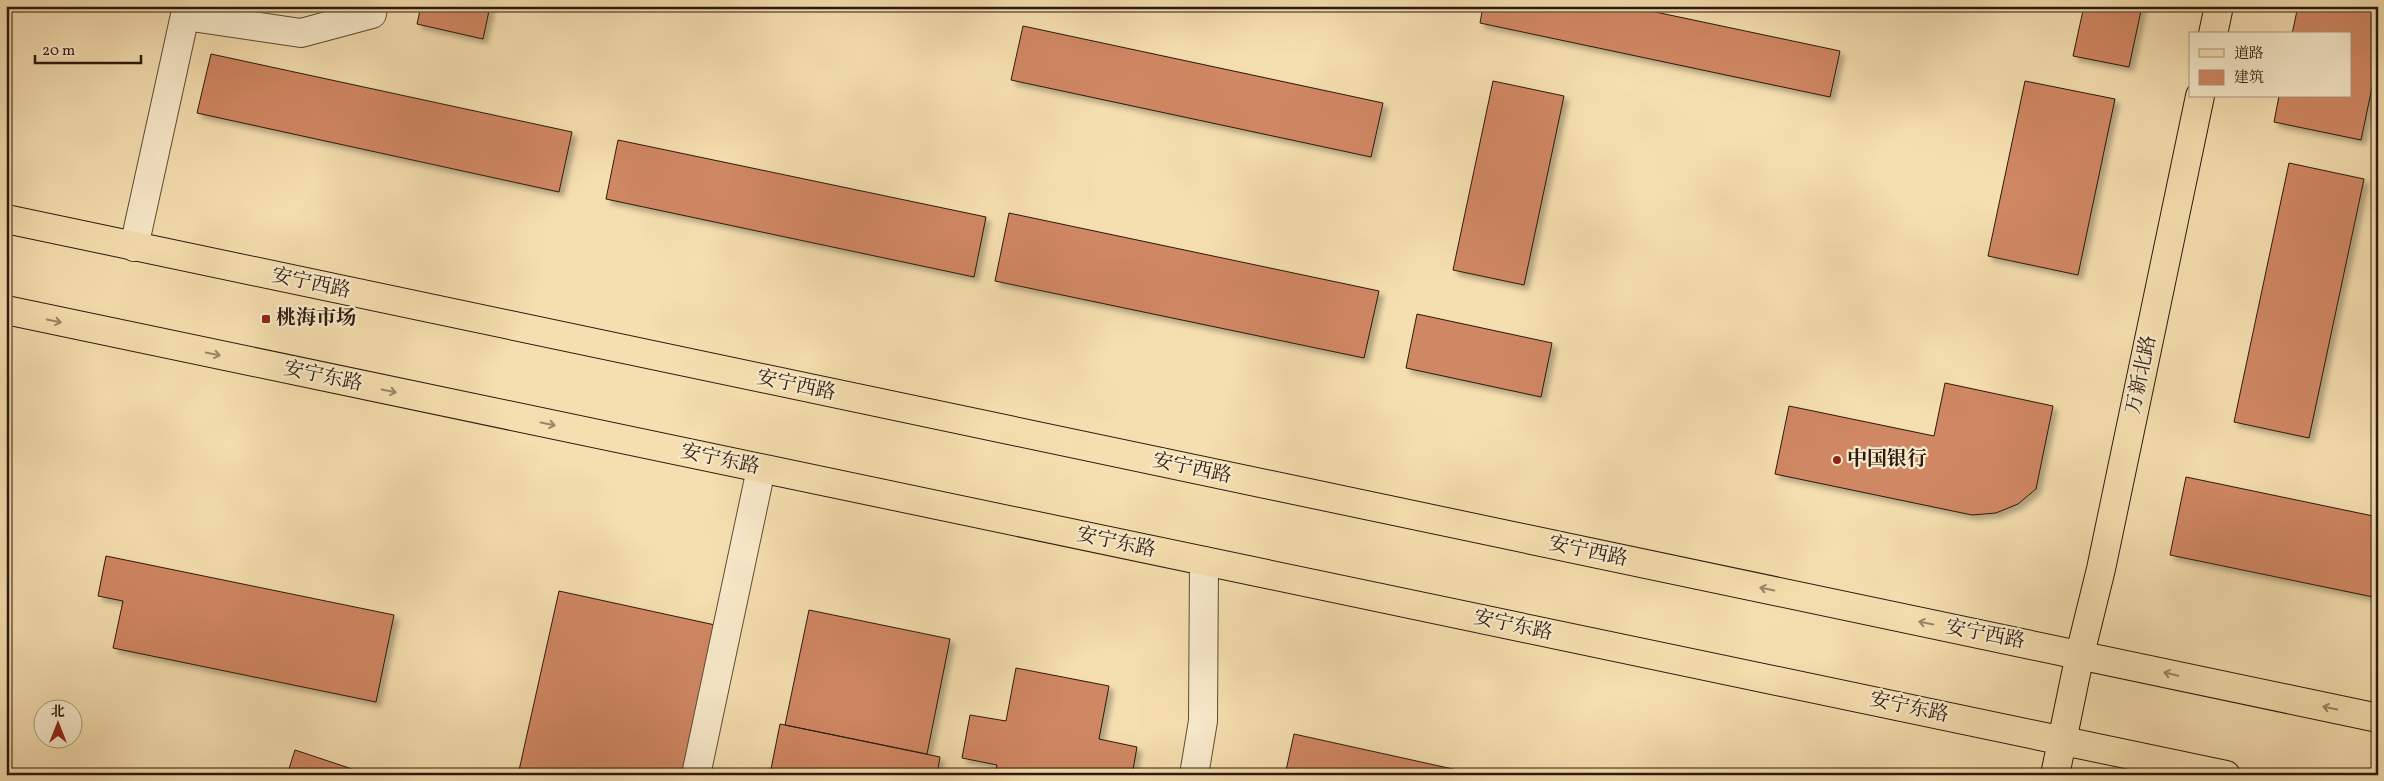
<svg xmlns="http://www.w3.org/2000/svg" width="2384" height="781" font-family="Vollkorn,'Noto Serif SC',serif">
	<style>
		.building { fill: #d08763; stroke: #2b1a0e; filter: url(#shadow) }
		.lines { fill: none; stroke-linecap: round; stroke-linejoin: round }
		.minor-casing { stroke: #5e4b36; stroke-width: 30 }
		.major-casing { stroke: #2b1a0e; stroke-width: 30 }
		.minor { stroke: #f8eacb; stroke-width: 28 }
		.major { stroke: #f5deaf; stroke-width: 28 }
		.oneway { stroke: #9a8667 }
		.poi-dot { fill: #8f2418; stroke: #f8eacb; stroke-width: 2 }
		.labels { text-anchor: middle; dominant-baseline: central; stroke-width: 4.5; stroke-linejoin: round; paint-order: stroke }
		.street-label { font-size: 20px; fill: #2b1a0e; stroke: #f8eacb }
		.poi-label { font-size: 20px; font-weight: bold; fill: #2b1a0e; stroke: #f8eacb; text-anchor: start }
	</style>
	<defs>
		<filter id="shadow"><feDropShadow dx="4.5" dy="4.5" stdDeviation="2.5" flood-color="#0004"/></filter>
	</defs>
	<rect width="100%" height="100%" fill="#f5deaf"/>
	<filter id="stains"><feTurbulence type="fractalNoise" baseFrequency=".004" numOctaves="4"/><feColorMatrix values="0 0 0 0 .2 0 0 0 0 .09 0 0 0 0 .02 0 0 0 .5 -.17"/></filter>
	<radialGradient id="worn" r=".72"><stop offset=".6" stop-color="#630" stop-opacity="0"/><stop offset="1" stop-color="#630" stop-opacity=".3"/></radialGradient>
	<path class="building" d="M 421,6 L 490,6 L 483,39 L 417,24 Z
		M 1483,6 L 1627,6 L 1840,51 L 1830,97 L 1480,23 Z
		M 2084,6 L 2142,6 L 2129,67 L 2073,56 Z
		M 2298,6 L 2378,6 L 2378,59 L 2361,140 L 2274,122 L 2279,96 L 2350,96 L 2350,34 L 2292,34 Z
		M 1023,26 L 1383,103 L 1371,157 L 1011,80 Z
		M 211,54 L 572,132 L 559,192 L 197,113 Z
		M 1493,81 L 1564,96 L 1524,285 L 1453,270 Z
		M 2025,81 L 2115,99 L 2078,275 L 1988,256 Z
		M 618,140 L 986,217 L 974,277 L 606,199 Z
		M 2289,163 L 2364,179 L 2309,438 L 2234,422 Z
		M 1009,213 L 1379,291 L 1364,358 L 995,281 Z
		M 1417,314 L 1552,343 L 1541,397 L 1406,368 Z
		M 1945,383 L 2053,406 L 2036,489 L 2018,504 L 1996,513 L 1972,515 L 1775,474 L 1789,406 L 1934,436 Z
		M 2186,477 L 2378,517 L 2378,598 L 2170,555 Z
		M 106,556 L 394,615 L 376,702 L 113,648 L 123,601 L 98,596 Z
		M 559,591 L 715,625 L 682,775 L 518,775 Z
		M 809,610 L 950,639 L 927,754 L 785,725 Z
		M 1016,668 L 1109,686 L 1099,739 L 1137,747 L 1132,775 L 995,775 L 997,765 L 962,758 L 970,715 L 1006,721 Z
		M 780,724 L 940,757 L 937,775 L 801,775 L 771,769 Z
		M 1294,734 L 1480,775 L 1285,775 Z
		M 295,750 L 370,775 L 287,775 Z"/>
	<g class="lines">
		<g class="minor-casing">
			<path id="minor" d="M 185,16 L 301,33 L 372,14 L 373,6
				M 134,247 L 187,6
				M 696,775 L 761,469
				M 1194,775 L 1203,721 L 1204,561"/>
		</g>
		<g class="major-casing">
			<path id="major" d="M 2213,34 L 2219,6
				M 6,219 L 2378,718
				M 6,310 L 2226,775
				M 2055,775 L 2080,654 L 2101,569 L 2200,96"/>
		</g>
		<use href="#minor" class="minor"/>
		<use href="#major" class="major"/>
	</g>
	<defs><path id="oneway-shaft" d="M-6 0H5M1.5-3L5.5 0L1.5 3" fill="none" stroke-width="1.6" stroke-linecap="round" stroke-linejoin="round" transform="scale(1.25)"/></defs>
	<g class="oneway">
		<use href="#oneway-shaft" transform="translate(54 321) rotate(12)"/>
		<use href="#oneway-shaft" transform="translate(213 354) rotate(12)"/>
		<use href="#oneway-shaft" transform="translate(389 391) rotate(12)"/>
		<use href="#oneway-shaft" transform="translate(548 424) rotate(12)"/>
		<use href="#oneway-shaft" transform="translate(1767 589) rotate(-168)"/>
		<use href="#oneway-shaft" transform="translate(1926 623) rotate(-168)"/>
		<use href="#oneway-shaft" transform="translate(2171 674) rotate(-167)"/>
		<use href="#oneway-shaft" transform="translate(2330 708) rotate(-168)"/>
	</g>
	<g class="poi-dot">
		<rect x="261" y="314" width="10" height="10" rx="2.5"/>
		<circle cx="1837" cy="460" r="5"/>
	</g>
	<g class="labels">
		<g class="street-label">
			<text transform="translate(311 284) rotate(12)">安宁西路</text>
			<text transform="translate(2142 375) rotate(-78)">万新北路</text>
			<text transform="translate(323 377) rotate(12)">安宁东路</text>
			<text transform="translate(796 386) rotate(12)">安宁西路</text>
			<text transform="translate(720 460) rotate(12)">安宁东路</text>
			<text transform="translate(1192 469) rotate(12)">安宁西路</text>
			<text transform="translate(1116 543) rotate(12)">安宁东路</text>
			<text transform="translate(1588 552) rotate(12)">安宁西路</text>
			<text transform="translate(1513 626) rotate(12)">安宁东路</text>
			<text transform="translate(1985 635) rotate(11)">安宁西路</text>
			<text transform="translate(1909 708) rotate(12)">安宁东路</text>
		</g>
		<g class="poi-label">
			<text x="276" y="319">桃海市场</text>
			<text x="1847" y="460">中国银行</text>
		</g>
	</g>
	<rect width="2384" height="781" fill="none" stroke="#f5deaf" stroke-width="25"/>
	<rect x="8" y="8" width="2369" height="766" fill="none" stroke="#2b1a0e" stroke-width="2.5"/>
	<rect x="12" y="12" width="2359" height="756" fill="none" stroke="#2b1a0e"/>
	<rect x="2189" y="32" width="162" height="65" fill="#f8eacb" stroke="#a6977f"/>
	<rect x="2199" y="49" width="25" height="8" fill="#f5deaf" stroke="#a6977f"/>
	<text x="2234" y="58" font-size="15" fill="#2b1a0e">道路</text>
	<rect x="2199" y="70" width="25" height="15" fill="#d08763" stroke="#a6977f"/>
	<text x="2234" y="82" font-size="15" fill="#2b1a0e">建筑</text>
	<g transform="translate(58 724)"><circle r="24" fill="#f8eacb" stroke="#a6977f"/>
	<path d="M0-4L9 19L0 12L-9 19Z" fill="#8f2418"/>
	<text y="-8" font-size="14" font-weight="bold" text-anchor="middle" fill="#2b1a0e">北</text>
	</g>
	<path d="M35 55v8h106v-8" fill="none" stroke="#2b1a0e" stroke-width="2.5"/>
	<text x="42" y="55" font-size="15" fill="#2b1a0e" stroke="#f8eacb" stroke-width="4" paint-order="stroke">20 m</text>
	<rect width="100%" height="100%" filter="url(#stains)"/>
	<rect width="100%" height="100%" fill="url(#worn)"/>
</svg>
